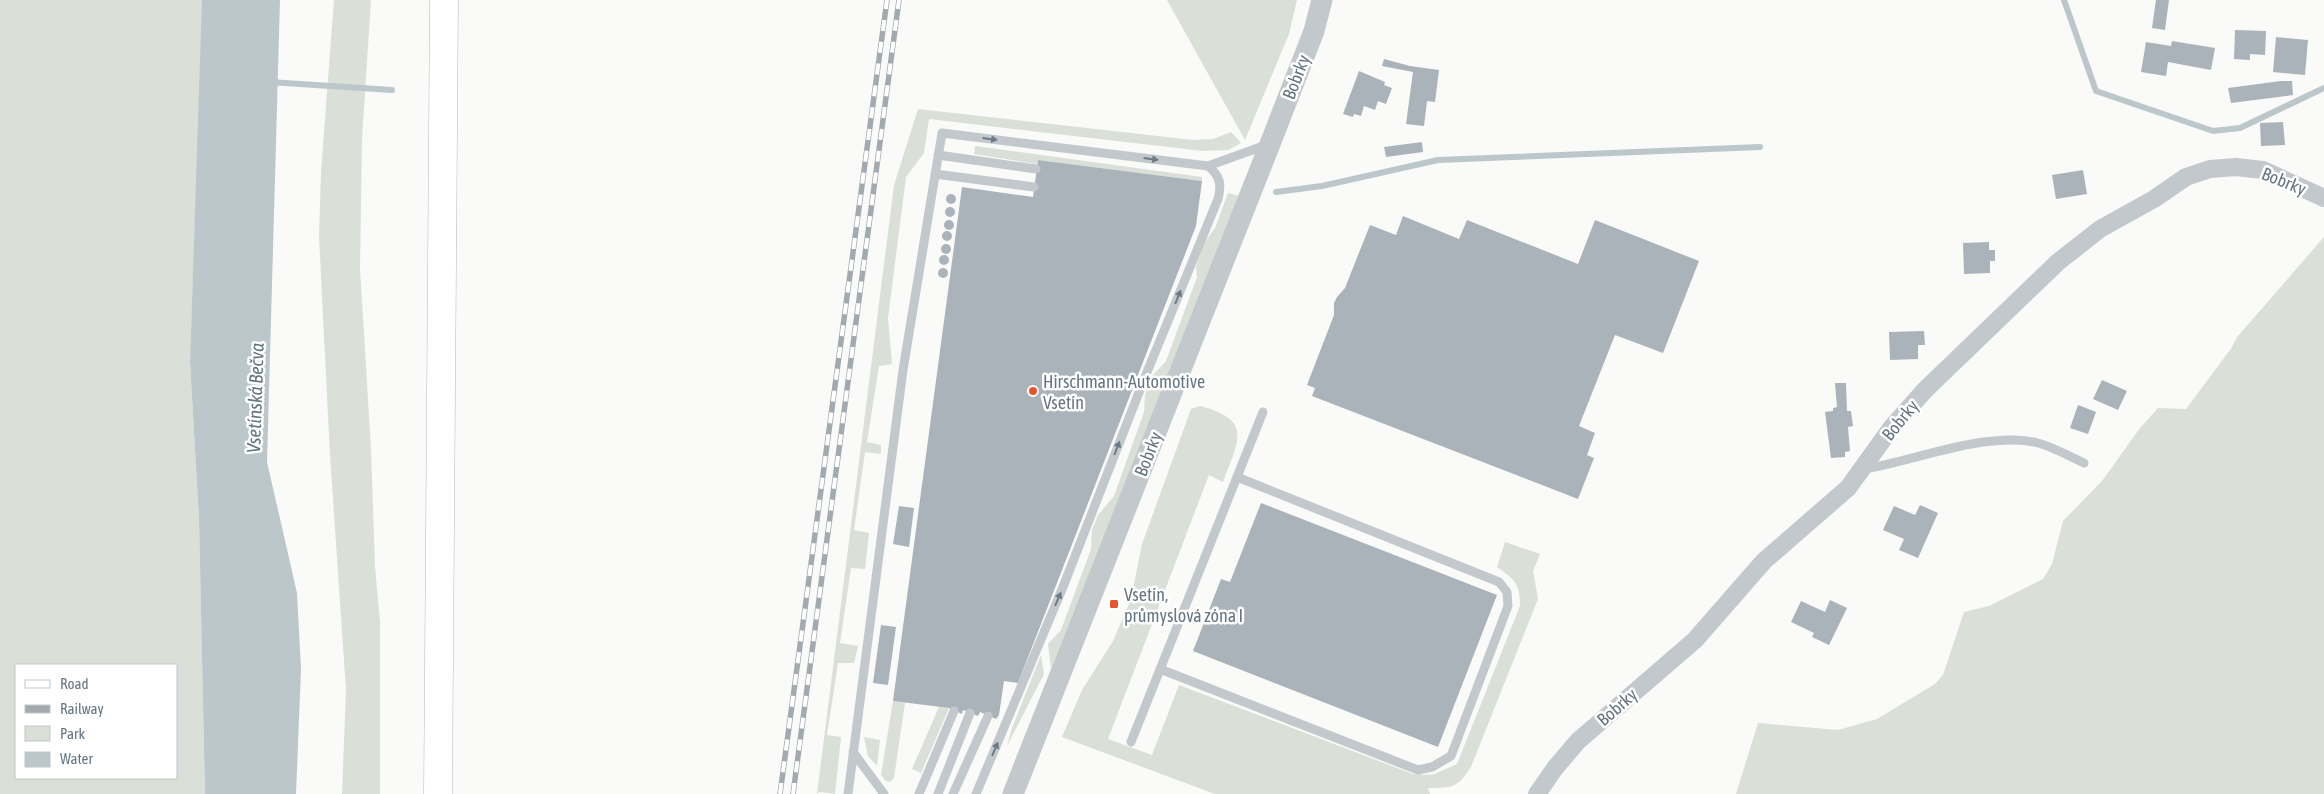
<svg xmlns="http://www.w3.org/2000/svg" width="2324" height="794" font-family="'Asap Condensed',sans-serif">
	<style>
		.green { fill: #dadfd7; fill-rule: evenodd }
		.water { fill: #bbc7cb }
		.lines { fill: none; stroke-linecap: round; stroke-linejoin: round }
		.stream { stroke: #bbc7cb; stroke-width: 6 }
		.building { fill: #aab3b9 }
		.primary-casing { stroke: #b5babe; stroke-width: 29 }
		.service { stroke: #c3c8cc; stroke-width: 9 }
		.minor { stroke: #c3c8cc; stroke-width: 18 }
		.tertiary { stroke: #c3c8cc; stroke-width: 21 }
		.primary { stroke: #fff; stroke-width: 28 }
		.rail-casing { stroke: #a2aab0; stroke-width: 5.5 }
		.rail { stroke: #fff; stroke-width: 4; stroke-dasharray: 11; stroke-linecap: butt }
		.oneway { fill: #6a7a87 }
		.poi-dot { fill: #e4572e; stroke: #fff; stroke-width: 2 }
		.labels { text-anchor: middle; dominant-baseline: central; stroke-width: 5; stroke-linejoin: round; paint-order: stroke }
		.street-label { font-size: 18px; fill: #657683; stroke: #fff }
		.poi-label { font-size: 18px; fill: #657683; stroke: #fff; text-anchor: start }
		.water-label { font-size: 19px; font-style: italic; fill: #60757c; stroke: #fff }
	</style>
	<rect width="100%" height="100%" fill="#fafaf8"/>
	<path class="green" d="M 0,0 L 203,0 L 190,362 L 199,520 L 205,794 L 0,794 ZM 16,665 L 176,665 L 176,778 L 16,778 Z
		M 334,0 L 371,0 L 362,139 L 360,268 L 371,449 L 375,567 L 380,622 L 380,794 L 342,794 L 346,690 L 330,455 L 319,236 L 321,172 Z
		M 1167,0 L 1297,0 L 1289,34 L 1245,140 Z
		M 918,109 L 1193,140 L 1213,139 L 1231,132 L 1241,143 L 1228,150 L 1203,151 L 929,119 L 924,153 L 906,177 L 888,318 L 892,364 L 879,366 L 867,442 L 881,445 L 881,454 L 865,452 L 854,530 L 869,533 L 865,569 L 851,568 L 840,643 L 858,646 L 854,663 L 838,663 L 827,735 L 841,737 L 835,794 L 819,792 L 817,794 L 894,185 Z
		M 975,146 L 1202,177 L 1202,181 L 1038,160 L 1037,164 L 974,154 Z
		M 1228,193 L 1240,196 L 1051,669 L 1048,644 L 1061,630 L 1091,549 L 1092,530 L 1098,515 L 1114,496 L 1144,412 L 1145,395 L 1153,375 L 1166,361 L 1197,277 L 1196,267 L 1204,243 L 1215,228 Z
		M 2324,237 L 2324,794 L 1736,794 L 1758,723 L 1838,730 L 1877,719 L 1935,684 L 1943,675 L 1964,612 L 1989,606 L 2043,579 L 2052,564 L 2063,521 L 2102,481 L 2140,428 L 2158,408 L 2186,409 L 2230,350 L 2238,336 Z
		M 1200,406 C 1254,420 1238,441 1223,482 L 1209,475 L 1108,739 L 1152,755 L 1179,685 L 1413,774 L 1432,775 L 1457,764 L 1520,606 C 1520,583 1515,580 1497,567 L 1505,542 L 1540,554 L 1533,571 L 1538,599 L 1471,767 C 1457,788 1453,788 1428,788 L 1430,794 L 1215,794 L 1062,737 L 1082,690 L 1113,641 L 1131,599 L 1142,544 L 1191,409 Z
		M 1041,655 L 1044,674 L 1007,746 L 1012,728 Z
		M 893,701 L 905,703 L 894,778 L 890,782 L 886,781 L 881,775 Z
		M 939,707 L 949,708 L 921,773 L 912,769 Z
		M 864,737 L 880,740 L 877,766 L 868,756 Z"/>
	<path class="water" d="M 202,0 L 280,0 L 267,462 L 297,593 L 301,669 L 296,794 L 205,794 L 199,520 L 190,362 Z"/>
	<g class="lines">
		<path class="stream" d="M 2064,0 L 2096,91 L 2213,131 L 2240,128 L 2324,88
			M 269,82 L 392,90
			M 1276,192 L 1322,186 L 1438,160 L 1760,147"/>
	</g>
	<path class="building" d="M 2156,0 L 2169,0 L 2165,30 L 2152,28 Z
		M 2235,30 L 2266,31 L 2265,55 L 2250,54 L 2250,60 L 2234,59 Z
		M 2276,37 L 2308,40 L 2305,75 L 2273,72 Z
		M 2172,41 L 2215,48 L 2211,70 L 2168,62 L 2166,76 L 2141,72 L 2146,42 L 2171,46 Z
		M 1384,59 L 1410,66 L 1439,70 L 1435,102 L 1427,101 L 1424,126 L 1406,124 L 1413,72 L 1382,66 Z
		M 1359,71 L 1385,82 L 1384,85 L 1392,88 L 1386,104 L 1378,101 L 1375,110 L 1364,106 L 1361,116 L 1354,114 L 1353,117 L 1343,114 Z
		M 2281,81 L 2292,81 L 2293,95 L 2231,103 L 2228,88 Z
		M 2283,122 L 2285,145 L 2261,146 L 2260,123 Z
		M 1422,142 L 1423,152 L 1386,157 L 1384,147 Z
		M 1038,160 L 1202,181 L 1196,226 L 1018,683 L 1004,681 L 999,715 L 996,719 L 980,712 L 978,716 L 963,710 L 962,714 L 949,708 L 893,701 L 962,187 L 1033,197 Z
		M 2083,170 L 2087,194 L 2056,199 L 2052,175 Z
		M946 199a5 5 0 1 1 10 0a5 5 0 1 1-10 0Z
		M945 212a5 5 0 1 1 10 0a5 5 0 1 1-10 0Z
		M 1403,216 L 1459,239 L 1467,220 L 1578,264 L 1595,220 L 1699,261 L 1663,353 L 1615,335 L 1579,426 L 1595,433 L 1587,455 L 1594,458 L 1578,499 L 1312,396 L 1315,388 L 1307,385 L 1334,315 L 1334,303 L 1337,297 L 1345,288 L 1370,225 L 1396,235 Z
		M944 225a5 5 0 1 1 10 0a5 5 0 1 1-10 0Z
		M942 236a5 5 0 1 1 10 0a5 5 0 1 1-10 0Z
		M 1989,242 L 1989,250 L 1995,250 L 1995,261 L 1990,261 L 1990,273 L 1964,274 L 1963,243 Z
		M941 249a5 5 0 1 1 10 0a5 5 0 1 1-10 0Z
		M939 260a5 5 0 1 1 10 0a5 5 0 1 1-10 0Z
		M938 273a5 5 0 1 1 10 0a5 5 0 1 1-10 0Z
		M 1924,331 L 1925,345 L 1918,345 L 1918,359 L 1890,360 L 1889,332 Z
		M 2102,380 L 2127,391 L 2118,410 L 2093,399 Z
		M 1835,383 L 1846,383 L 1847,411 L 1851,411 L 1853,426 L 1848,427 L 1850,451 L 1845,452 L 1845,457 L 1831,458 L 1825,412 L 1833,411 L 1833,408 L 1837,407 Z
		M 2078,405 L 2096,412 L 2088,434 L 2070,428 Z
		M 1261,503 L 1497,595 L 1438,747 L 1193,651 L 1221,579 L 1230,582 Z
		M 1920,505 L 1938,513 L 1918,558 L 1899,550 L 1904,539 L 1883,530 L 1894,506 L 1915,515 Z
		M 899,506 L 914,508 L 909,547 L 893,544 Z
		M 1830,600 L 1847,608 L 1829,645 L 1812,637 L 1814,633 L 1791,622 L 1801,601 L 1825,612 Z
		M 881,625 L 896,627 L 888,685 L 873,683 Z"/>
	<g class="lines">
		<g class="primary-casing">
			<path id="primary" d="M 438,794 L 444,0"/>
		</g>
		<path class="service" d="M 938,155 L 1036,169
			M 935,174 L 1034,187
			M 1864,469 C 1914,461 1989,430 2038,443 C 2053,447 2069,456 2084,463
			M 1160,669 L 1418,770 L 1432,767 L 1451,756 L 1508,606 L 1507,592 L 1499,582 L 1237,477
			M 1131,742 L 1263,412
			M 853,752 L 884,794
			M 848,794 L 903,370 L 942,133 L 1208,166 L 1266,145
			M 919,794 L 954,711
			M 938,794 L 970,713
			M 953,794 L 988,716
			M 976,794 L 1063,587 L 1145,377 L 1218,199 C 1222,184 1220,176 1208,166"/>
		<path class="minor" d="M 1537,794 L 1555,768 L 1578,741 L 1695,640 L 1764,561 L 1848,488 L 1892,427 L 1925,390 L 2058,262 L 2100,229 L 2154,199 L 2186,177 L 2210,169 L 2236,167 L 2263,170 L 2324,198"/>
		<path class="tertiary" d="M 1013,794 L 1270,144 L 1314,31 L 1322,0"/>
		<use href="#primary" class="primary"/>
		<g class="rail-casing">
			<path id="rail" d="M 780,794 L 887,0
				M 793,794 L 899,0"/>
		</g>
		<use href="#rail" class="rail"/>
	</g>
	<defs><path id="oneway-solid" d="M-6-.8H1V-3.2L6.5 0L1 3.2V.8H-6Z" transform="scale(1.25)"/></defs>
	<g class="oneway">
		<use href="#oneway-solid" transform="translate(990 139) rotate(7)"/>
		<use href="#oneway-solid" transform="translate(1151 159) rotate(7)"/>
		<use href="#oneway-solid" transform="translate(1178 297) rotate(-68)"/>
		<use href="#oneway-solid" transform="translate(1117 448) rotate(-69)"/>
		<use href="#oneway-solid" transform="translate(1058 599) rotate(-67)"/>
		<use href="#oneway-solid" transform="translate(995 749) rotate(-67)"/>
	</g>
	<g class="poi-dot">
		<circle cx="1033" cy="391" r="5"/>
		<rect x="1109" y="599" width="10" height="10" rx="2.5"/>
	</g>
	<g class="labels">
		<g class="street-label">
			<text transform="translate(1296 77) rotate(-69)">Bobrky</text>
			<text transform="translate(2284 181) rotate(22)">Bobrky</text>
			<text transform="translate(1900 420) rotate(-51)">Bobrky</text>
			<text transform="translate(1148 454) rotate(-69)">Bobrky</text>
			<text transform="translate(1617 707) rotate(-41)">Bobrky</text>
		</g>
		<g class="poi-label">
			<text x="1043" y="381">Hirschmann-Automotive<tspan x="1043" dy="21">Vsetín</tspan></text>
			<text x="1124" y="594">Vsetín,<tspan x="1124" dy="21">průmyslová zóna I</tspan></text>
		</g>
		<g class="water-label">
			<text transform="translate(255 398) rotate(-88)">Vsetínská Bečva</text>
		</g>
	</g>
	<rect x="15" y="664" width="162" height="115" fill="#ffffff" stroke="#c1c8cd"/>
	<rect x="25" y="680" width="25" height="8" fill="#ffffff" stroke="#c1c8cd"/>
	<text x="60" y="689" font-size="15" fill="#657683">Road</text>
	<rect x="25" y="705" width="25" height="8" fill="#a2aab0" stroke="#c1c8cd"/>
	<text x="60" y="714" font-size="15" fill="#657683">Railway</text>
	<rect x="25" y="726" width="25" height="15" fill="#dadfd7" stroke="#c1c8cd"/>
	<text x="60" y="739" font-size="15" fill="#657683">Park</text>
	<rect x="25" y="752" width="25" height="15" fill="#bbc7cb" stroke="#c1c8cd"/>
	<text x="60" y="764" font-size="15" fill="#657683">Water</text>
</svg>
